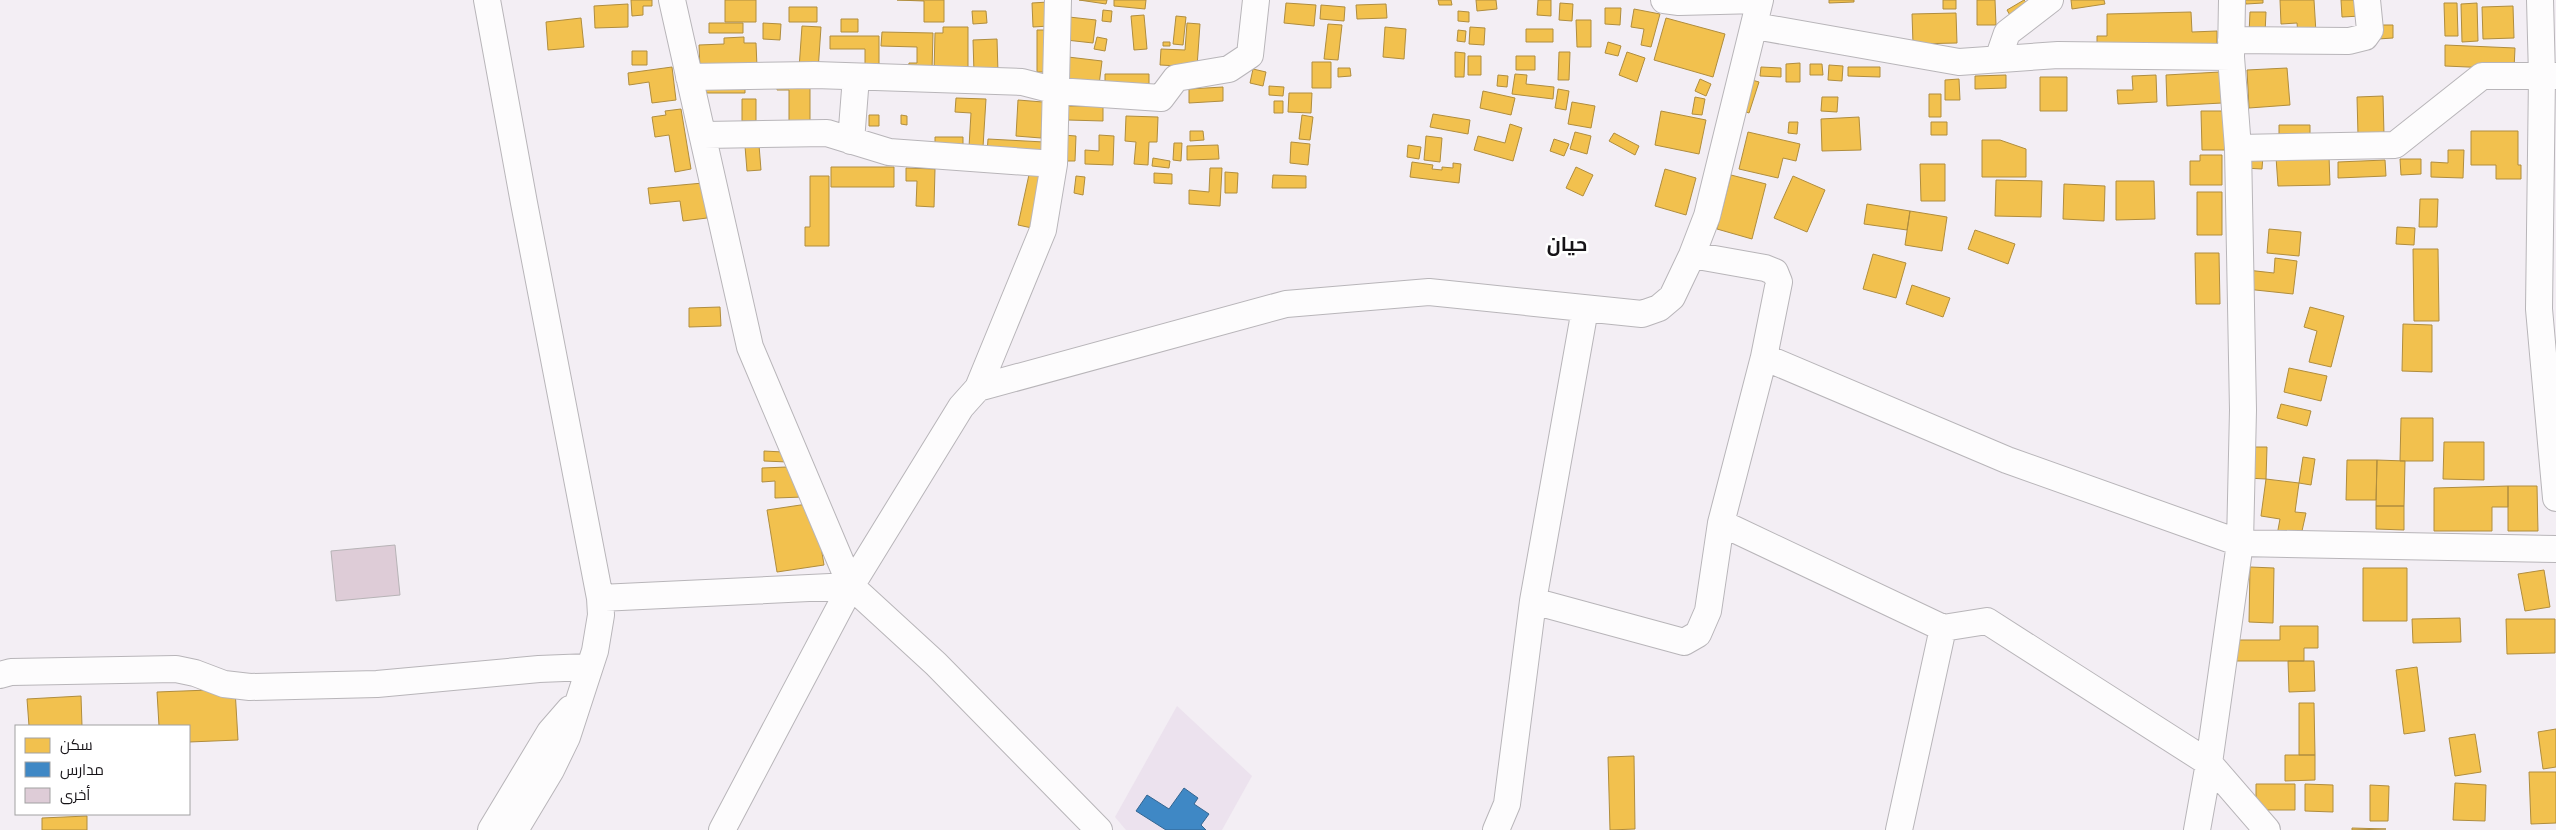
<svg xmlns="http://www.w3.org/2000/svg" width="2556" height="830" font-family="Inter,Cairo,sans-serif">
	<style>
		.built { fill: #ece2ee }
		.homes { fill: #f2c14e; stroke: #b08d3e }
		.schools { fill: #3f88c5; stroke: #336591 }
		.building { fill: #deccd7; stroke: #b7b3b6 }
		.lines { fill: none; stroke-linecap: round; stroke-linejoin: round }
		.minor-casing { stroke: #b8b5b9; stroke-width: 28 }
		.minor { stroke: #fdfcfd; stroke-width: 26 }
		.labels { text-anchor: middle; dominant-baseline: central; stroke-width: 5; stroke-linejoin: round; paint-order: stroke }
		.district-label { font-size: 20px; font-weight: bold; fill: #161317; stroke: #fff }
	</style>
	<rect width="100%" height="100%" fill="#f3eef4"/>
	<path class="built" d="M 1177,706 L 1252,776 L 1222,830 L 1126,830 L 1115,817 Z"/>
	<path class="homes" d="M 631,0 L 652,0 L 652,6 L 643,6 L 643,15 L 632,16 Z
		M 725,0 L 756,0 L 756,22 L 725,22 Z
		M 897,0 L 944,0 L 944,22 L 924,22 L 924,1 Z
		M 1079,0 L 1107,0 L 1106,4 Z
		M 1114,0 L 1146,0 L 1145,9 L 1114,6 Z
		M 1438,0 L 1451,0 L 1452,5 L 1439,5 Z
		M 1476,0 L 1496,0 L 1497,9 L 1477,11 Z
		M 1538,0 L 1551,0 L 1551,16 L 1537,15 Z
		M 1829,0 L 1854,0 L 1854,2 L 1829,3 Z
		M 1943,0 L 1956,0 L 1956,9 L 1943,9 Z
		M 1977,0 L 1995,0 L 1996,25 L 1977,25 Z
		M 2024,0 L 2030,6 L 2011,17 L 2007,10 Z
		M 2071,0 L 2104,0 L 2105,4 L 2072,9 Z
		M 2245,0 L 2263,0 L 2263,3 L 2246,4 Z
		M 2280,0 L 2314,0 L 2316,33 L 2298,35 L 2297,23 L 2281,24 Z
		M 2341,0 L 2361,0 L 2361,16 L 2342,17 Z
		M 1048,2 L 1049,26 L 1033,27 L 1032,3 Z
		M 1286,3 L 1316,5 L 1314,26 L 1284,23 Z
		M 1560,3 L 1573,4 L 1572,21 L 1559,20 Z
		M 2444,3 L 2457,3 L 2458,36 L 2445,36 Z
		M 2477,3 L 2478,41 L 2462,42 L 2461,4 Z
		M 628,4 L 628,27 L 595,28 L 594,6 Z
		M 1386,4 L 1387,18 L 1357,19 L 1356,5 Z
		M 1321,5 L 1345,7 L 1344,21 L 1320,19 Z
		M 2513,6 L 2514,38 L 2483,39 L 2482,7 Z
		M 789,7 L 817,7 L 817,22 L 789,22 Z
		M 1605,8 L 1621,8 L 1620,25 L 1605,24 Z
		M 1634,9 L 1660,14 L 1651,47 L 1641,45 L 1644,29 L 1631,27 Z
		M 1103,10 L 1112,11 L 1111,22 L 1102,21 Z
		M 972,11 L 986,11 L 987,23 L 973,24 Z
		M 1458,11 L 1469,12 L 1469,22 L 1458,21 Z
		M 2191,12 L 2192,32 L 2217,31 L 2217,47 L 2097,48 L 2097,36 L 2107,36 L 2107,14 Z
		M 2250,12 L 2266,12 L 2265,34 L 2249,34 Z
		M 1956,13 L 1957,43 L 1913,44 L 1912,14 Z
		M 1144,15 L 1147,49 L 1134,50 L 1131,16 Z
		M 1176,16 L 1186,17 L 1183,45 L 1173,44 Z
		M 1069,17 L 1096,20 L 1093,43 L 1066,40 Z
		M 581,18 L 584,47 L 548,50 L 546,22 Z
		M 1666,18 L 1725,34 L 1713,77 L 1654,60 Z
		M 841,19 L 858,19 L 858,32 L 841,32 Z
		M 1576,20 L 1591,20 L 1591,47 L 1577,47 Z
		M 709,23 L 743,23 L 743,33 L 709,33 Z
		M 763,23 L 781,24 L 780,40 L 763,39 Z
		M 1187,23 L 1200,24 L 1197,67 L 1160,65 L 1161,49 L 1185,50 Z
		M 1328,24 L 1342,25 L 1338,60 L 1324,59 Z
		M 2378,25 L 2393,25 L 2393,38 L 2378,39 Z
		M 802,26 L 821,27 L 818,71 L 799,69 Z
		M 943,27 L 968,27 L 968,72 L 934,72 L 935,33 L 943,33 Z
		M 1385,27 L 1406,29 L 1404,59 L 1383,57 Z
		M 1470,27 L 1485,28 L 1484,45 L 1469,44 Z
		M 1526,29 L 1553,29 L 1553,42 L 1526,42 Z
		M 1037,30 L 1051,30 L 1051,72 L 1037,72 Z
		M 1458,30 L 1466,31 L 1465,42 L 1457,41 Z
		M 882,32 L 933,33 L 932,71 L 908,71 L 909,63 L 917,63 L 917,47 L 881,46 Z
		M 830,36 L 879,36 L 879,71 L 865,71 L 865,49 L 830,49 Z
		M 744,37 L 744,43 L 756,43 L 757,67 L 700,69 L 699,45 L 724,44 L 724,38 Z
		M 1097,37 L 1107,39 L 1105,51 L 1094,49 Z
		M 997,39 L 998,73 L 974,73 L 973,40 Z
		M 1163,42 L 1170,42 L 1170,46 L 1163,46 Z
		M 1608,42 L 1621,46 L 1618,56 L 1605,53 Z
		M 2445,45 L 2515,48 L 2514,69 L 2445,66 Z
		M 632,51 L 647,51 L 647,65 L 632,65 Z
		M 1455,52 L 1465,53 L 1464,77 L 1455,77 Z
		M 1559,52 L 1570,52 L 1569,80 L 1558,80 Z
		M 1627,52 L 1645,58 L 1637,82 L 1619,75 Z
		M 1468,56 L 1481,56 L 1481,75 L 1468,75 Z
		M 1516,56 L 1535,56 L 1535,70 L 1516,70 Z
		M 1068,57 L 1102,61 L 1099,85 L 1065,81 Z
		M 1312,62 L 1331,62 L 1331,88 L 1312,88 Z
		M 1800,63 L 1800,82 L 1786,82 L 1786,64 Z
		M 1810,64 L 1822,64 L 1823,75 L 1810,75 Z
		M 1829,65 L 1843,66 L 1842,81 L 1828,80 Z
		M 672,67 L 676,100 L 652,103 L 649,82 L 629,85 L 628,73 Z
		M 1761,67 L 1781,68 L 1781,77 L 1760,76 Z
		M 1848,67 L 1880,67 L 1880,77 L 1848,76 Z
		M 1338,68 L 1350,68 L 1351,76 L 1338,77 Z
		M 2287,68 L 2290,105 L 2249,108 L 2247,70 Z
		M 1253,69 L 1266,72 L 1263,86 L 1250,83 Z
		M 2220,72 L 2222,103 L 2167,106 L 2166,75 Z
		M 1105,74 L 1149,74 L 1149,87 L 1105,87 Z
		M 1515,74 L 1527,75 L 1526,84 L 1554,87 L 1553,99 L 1512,94 Z
		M 1498,75 L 1508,76 L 1507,87 L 1497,86 Z
		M 2006,75 L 2006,88 L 1975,89 L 1975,76 Z
		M 2156,75 L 2157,102 L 2118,104 L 2117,90 L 2133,90 L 2132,76 Z
		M 2040,77 L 2067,77 L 2067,111 L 2040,111 Z
		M 1745,78 L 1759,82 L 1749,113 L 1735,108 Z
		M 705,79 L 745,80 L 745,93 L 705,93 Z
		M 1700,79 L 1711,84 L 1706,96 L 1695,91 Z
		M 1959,79 L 1960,100 L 1945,100 L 1945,80 Z
		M 777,80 L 810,80 L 810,124 L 789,124 L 789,90 L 777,90 Z
		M 1269,86 L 1284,87 L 1283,96 L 1269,95 Z
		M 1223,87 L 1223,101 L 1189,103 L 1189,89 Z
		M 1558,89 L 1569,91 L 1566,110 L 1555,108 Z
		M 1483,91 L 1515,98 L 1511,115 L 1480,108 Z
		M 1289,93 L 1312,93 L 1311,113 L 1288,112 Z
		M 1929,94 L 1941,94 L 1941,117 L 1929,117 Z
		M 2383,96 L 2384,135 L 2358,135 L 2357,97 Z
		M 1695,97 L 1705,99 L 1702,115 L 1692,114 Z
		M 1822,97 L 1838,97 L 1837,112 L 1821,111 Z
		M 956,98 L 986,99 L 983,147 L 969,147 L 971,113 L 955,112 Z
		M 742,99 L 756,99 L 756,121 L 742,121 Z
		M 1018,100 L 1043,102 L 1041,138 L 1016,136 Z
		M 1274,101 L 1283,101 L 1283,113 L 1274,113 Z
		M 1572,102 L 1595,106 L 1591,128 L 1568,124 Z
		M 1068,106 L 1103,106 L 1103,121 L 1068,120 Z
		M 681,109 L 691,169 L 675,172 L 669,135 L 655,137 L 652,117 L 666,115 L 665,111 Z
		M 1661,111 L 1706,120 L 1699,154 L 1655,145 Z
		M 2201,111 L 2224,111 L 2225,150 L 2202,150 Z
		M 1433,114 L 1470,120 L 1468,134 L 1430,127 Z
		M 869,115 L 879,115 L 879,126 L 869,126 Z
		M 901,115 L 907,116 L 907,125 L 901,124 Z
		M 1302,115 L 1313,117 L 1310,140 L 1299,139 Z
		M 1126,116 L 1158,117 L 1157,142 L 1149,142 L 1148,165 L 1134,164 L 1136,142 L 1125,141 Z
		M 1859,117 L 1861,150 L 1822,151 L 1821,119 Z
		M 1789,122 L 1798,122 L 1797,134 L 1788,133 Z
		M 1931,122 L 1947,122 L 1947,135 L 1931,135 Z
		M 1510,124 L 1522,128 L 1513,161 L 1474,150 L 1478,136 L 1505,143 Z
		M 2279,125 L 2310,125 L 2310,139 L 2279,139 Z
		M 1190,131 L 1203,131 L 1204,140 L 1190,141 Z
		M 2471,131 L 2518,131 L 2518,165 L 2521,165 L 2521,179 L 2496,179 L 2496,165 L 2471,165 Z
		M 1575,132 L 1591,136 L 1587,154 L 1570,149 Z
		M 1748,132 L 1800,144 L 1796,161 L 1783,158 L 1778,178 L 1739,169 Z
		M 1614,133 L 1639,146 L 1635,155 L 1609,141 Z
		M 1063,135 L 1076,136 L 1075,161 L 1063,161 Z
		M 1099,135 L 1114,136 L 1113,165 L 1085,164 L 1085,150 L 1099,151 Z
		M 1426,136 L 1442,138 L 1440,162 L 1424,160 Z
		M 935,137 L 963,137 L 963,148 L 935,148 Z
		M 988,139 L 1044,142 L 1043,156 L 987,154 Z
		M 1554,139 L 1569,144 L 1564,156 L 1550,151 Z
		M 1982,140 L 2000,140 L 2026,149 L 2026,177 L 1982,177 Z
		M 1291,142 L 1310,144 L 1308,165 L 1290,163 Z
		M 1174,143 L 1182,143 L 1181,161 L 1173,160 Z
		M 759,145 L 761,170 L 747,171 L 745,146 Z
		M 1218,145 L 1219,159 L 1187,160 L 1187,146 Z
		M 1408,145 L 1421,147 L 1419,159 L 1407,157 Z
		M 2448,150 L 2464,150 L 2463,178 L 2431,177 L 2431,162 L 2448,163 Z
		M 2245,154 L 2263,155 L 2262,169 L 2244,168 Z
		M 2200,155 L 2222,155 L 2222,185 L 2190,185 L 2190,161 L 2200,161 Z
		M 2329,156 L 2330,185 L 2278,186 L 2276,157 Z
		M 1153,158 L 1170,161 L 1169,168 L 1152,166 Z
		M 2400,159 L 2421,159 L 2421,174 L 2401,175 Z
		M 2385,160 L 2386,176 L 2338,178 L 2338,162 Z
		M 1412,162 L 1433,165 L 1432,169 L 1442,170 L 1442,167 L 1453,168 L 1453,163 L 1461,164 L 1459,183 L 1410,177 Z
		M 1920,164 L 1945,164 L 1945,201 L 1921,201 Z
		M 831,167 L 894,167 L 894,187 L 831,187 Z
		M 1576,167 L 1593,175 L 1583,196 L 1566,188 Z
		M 906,168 L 935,169 L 934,207 L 916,206 L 917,181 L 906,181 Z
		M 1210,168 L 1222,168 L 1220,206 L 1189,204 L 1189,190 L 1209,192 Z
		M 1665,169 L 1696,178 L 1686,215 L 1655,206 Z
		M 1030,170 L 1044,173 L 1032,228 L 1018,225 Z
		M 1225,172 L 1238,173 L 1237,193 L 1225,193 Z
		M 1154,173 L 1172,174 L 1172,184 L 1154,183 Z
		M 1273,175 L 1306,176 L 1306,188 L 1272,188 Z
		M 1731,175 L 1766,184 L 1752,239 L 1717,229 Z
		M 810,176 L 829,176 L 829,246 L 805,246 L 805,227 L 810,227 Z
		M 1076,176 L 1085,177 L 1083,195 L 1074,193 Z
		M 1793,176 L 1825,190 L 1807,232 L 1774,218 Z
		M 1996,180 L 2042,181 L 2041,217 L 1995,216 Z
		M 2116,181 L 2154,181 L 2155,219 L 2116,220 Z
		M 703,183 L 707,218 L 683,221 L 680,201 L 650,204 L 648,188 Z
		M 2064,184 L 2105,186 L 2104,221 L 2063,219 Z
		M 2197,192 L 2222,192 L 2222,235 L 2197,235 Z
		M 2420,199 L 2438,199 L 2437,227 L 2419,227 Z
		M 1867,204 L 1910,211 L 1907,230 L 1864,224 Z
		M 1910,211 L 1947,217 L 1942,251 L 1905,245 Z
		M 2397,227 L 2415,228 L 2414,245 L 2396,244 Z
		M 2269,229 L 2301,232 L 2299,256 L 2267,253 Z
		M 1975,230 L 2015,244 L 2008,264 L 1968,249 Z
		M 2413,249 L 2438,249 L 2439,321 L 2414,321 Z
		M 2195,253 L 2219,253 L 2220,304 L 2196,304 Z
		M 1873,254 L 1906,263 L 1896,298 L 1863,289 Z
		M 2275,258 L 2297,261 L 2293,294 L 2246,289 L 2247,270 L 2274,273 Z
		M 1912,285 L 1950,298 L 1943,317 L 1906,304 Z
		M 720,307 L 721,326 L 689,327 L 689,308 Z
		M 2310,307 L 2344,316 L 2331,367 L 2309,362 L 2317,331 L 2304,327 Z
		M 2403,324 L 2432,325 L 2432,372 L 2402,371 Z
		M 2289,368 L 2327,376 L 2321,401 L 2284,392 Z
		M 2281,404 L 2311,411 L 2307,426 L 2277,418 Z
		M 2401,418 L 2433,418 L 2433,461 L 2400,461 Z
		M 2444,442 L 2484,442 L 2484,480 L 2443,479 Z
		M 2247,447 L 2267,447 L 2266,479 L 2247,478 Z
		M 764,451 L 783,452 L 788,462 L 764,461 Z
		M 2303,457 L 2315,459 L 2311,485 L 2299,483 Z
		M 2347,460 L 2377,460 L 2376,500 L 2346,500 Z
		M 2377,460 L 2405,461 L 2404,506 L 2376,506 Z
		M 787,467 L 803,497 L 775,498 L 775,481 L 762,482 L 762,468 Z
		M 2266,479 L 2299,483 L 2295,512 L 2306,513 L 2300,540 L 2277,535 L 2280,519 L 2261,516 Z
		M 2508,486 L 2508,507 L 2492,507 L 2492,531 L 2434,531 L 2434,488 Z
		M 2508,486 L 2537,486 L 2538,531 L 2508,531 Z
		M 814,503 L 824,565 L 777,572 L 767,510 Z
		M 2376,506 L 2404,506 L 2404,530 L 2376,529 Z
		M 2250,567 L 2274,568 L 2273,623 L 2249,622 Z
		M 2363,568 L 2407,568 L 2407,621 L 2363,621 Z
		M 2544,570 L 2550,607 L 2525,611 L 2518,574 Z
		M 2460,618 L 2461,642 L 2413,643 L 2412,619 Z
		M 2506,619 L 2555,619 L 2555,653 L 2507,654 Z
		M 2280,626 L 2318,626 L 2318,648 L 2304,648 L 2304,661 L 2233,661 L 2233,640 L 2280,640 Z
		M 2288,661 L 2314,661 L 2315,691 L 2289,692 Z
		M 2417,667 L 2425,731 L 2404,734 L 2396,670 Z
		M 235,689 L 238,740 L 189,742 L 189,726 L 159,726 L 157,692 Z
		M 81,696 L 82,726 L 29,726 L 27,699 Z
		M 2299,703 L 2314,703 L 2315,755 L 2299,755 Z
		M 2556,729 L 2556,767 L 2543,769 L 2538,732 Z
		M 2475,734 L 2481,772 L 2455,776 L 2449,738 Z
		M 2285,755 L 2315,755 L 2315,780 L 2285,781 Z
		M 1634,756 L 1635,829 L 1610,830 L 1608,757 Z
		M 2529,772 L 2556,772 L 2556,823 L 2531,824 Z
		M 2455,783 L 2486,785 L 2485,821 L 2453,820 Z
		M 2256,784 L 2295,784 L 2295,810 L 2256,810 Z
		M 2305,784 L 2333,785 L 2333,812 L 2305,811 Z
		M 2370,785 L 2389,786 L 2388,821 L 2370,821 Z
		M 87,816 L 87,830 L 42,830 L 42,818 Z
		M 2352,828 L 2386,829 L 2352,830 Z"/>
	<path class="schools" d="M 1184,788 L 1198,798 L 1194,804 L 1209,814 L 1201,825 L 1206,830 L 1166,830 L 1136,811 L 1147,795 L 1169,809 Z"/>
	<path class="building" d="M 395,545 L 400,595 L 336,601 L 331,551 Z"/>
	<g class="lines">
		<g class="minor-casing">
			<path id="minor" d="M 487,0 L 524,203 L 600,598 L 601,615 L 595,651 L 567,737 L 551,770 L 515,830
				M 672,0 L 750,347 L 851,586 L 936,664 L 1099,830
				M 1664,0 L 1679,2 L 1759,0
				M 2540,0 L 2542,76 L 2539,309 L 2556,498
				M 1755,26 L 1959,62 L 2058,55 L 2231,57
				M 2231,40 L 2349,41 L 2365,37 L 2370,30 L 2367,0
				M 1998,59 L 2007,33 L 2050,0
				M 689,77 L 815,75 L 1022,82 L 1057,91 L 1161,98 L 1176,78 L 1229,69 L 1250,55 L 1256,0
				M 704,135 L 827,133 L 889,152 L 1054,164
				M 851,141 L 856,77
				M 2238,148 L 2395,145 L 2482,76 L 2556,76
				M 1764,357 L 2007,460 L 2240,543 L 2556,549
				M 978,388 L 1043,230 L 1054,164 L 1058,0
				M 1721,523 L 1943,628 L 1987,621 L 2209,763 L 2240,543 L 2243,410 L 2238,148 L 2231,57 L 2232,0
				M 600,598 L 851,586
				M 1533,601 L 1684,642 L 1698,634 L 1708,611 L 1721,523 L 1764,357 L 1779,282 L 1775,272 L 1765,268 L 1692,255
				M 0,675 L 11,672 L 176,669 L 195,673 L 224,684 L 250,687 L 377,684 L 539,669 L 589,667
				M 2209,763 L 2267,830
				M 491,830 L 550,732 L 570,709
				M 722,830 L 851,586 L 961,407 L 978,388 L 1286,304 L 1429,292 L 1642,314 L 1659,308 L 1672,297 L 1692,255 L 1707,216 L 1760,0
				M 1496,830 L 1507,804 L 1533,601 L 1585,309
				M 1899,830 L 1943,628
				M 2197,830 L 2209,763"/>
		</g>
		<use href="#minor" class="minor"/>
	</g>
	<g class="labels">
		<g class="district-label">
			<text x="1567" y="244">حيان</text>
		</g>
	</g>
	<rect x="15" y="725" width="175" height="90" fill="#ffffff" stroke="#a2a1a2"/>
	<rect x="25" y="738" width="25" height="15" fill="#f2c14e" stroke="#a2a1a2"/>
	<text x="60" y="750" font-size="15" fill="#161317">سكن</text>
	<rect x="25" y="762" width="25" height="15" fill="#3f88c5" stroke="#a2a1a2"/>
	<text x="60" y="775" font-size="15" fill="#161317">مدارس</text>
	<rect x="25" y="788" width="25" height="15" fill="#deccd7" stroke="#a2a1a2"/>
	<text x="60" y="800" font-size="15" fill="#161317">أخرى</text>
</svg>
